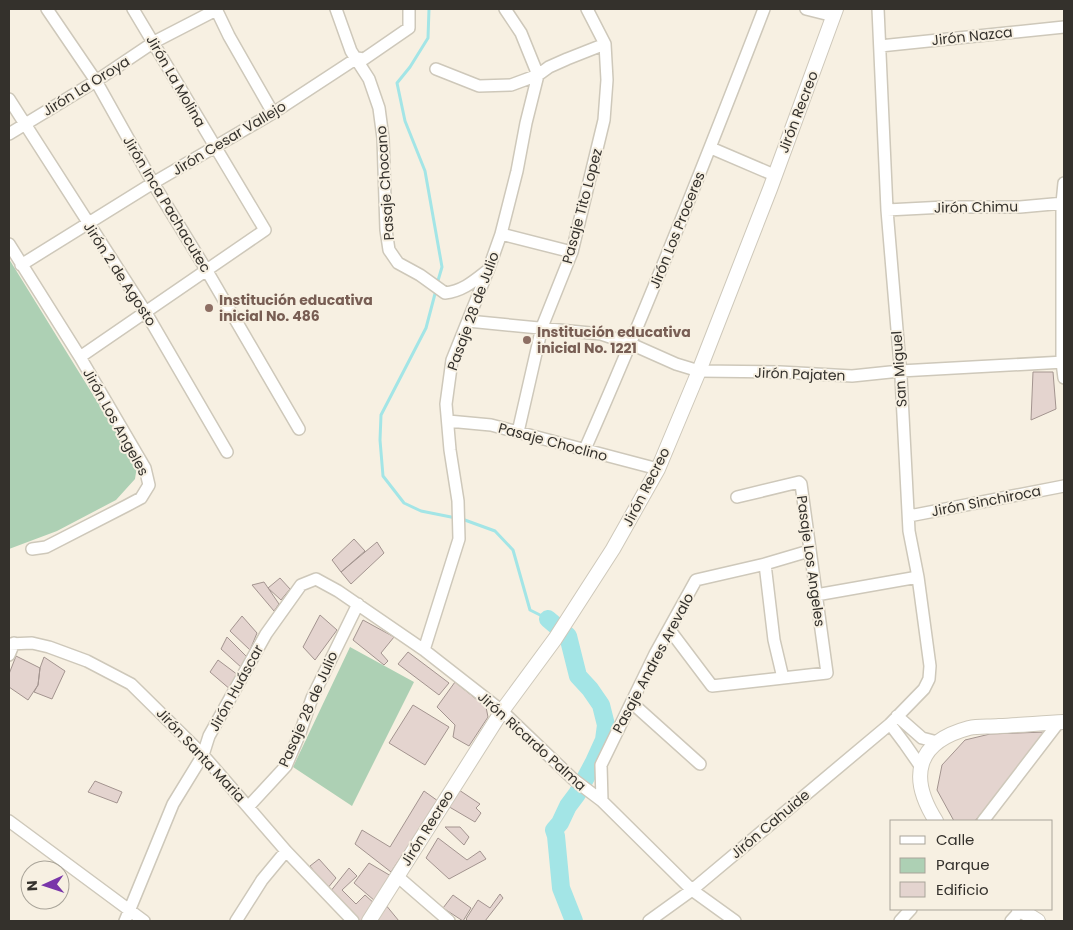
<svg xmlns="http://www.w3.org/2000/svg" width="1073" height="930" font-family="Poppins,sans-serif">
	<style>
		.green { fill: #add0b4 }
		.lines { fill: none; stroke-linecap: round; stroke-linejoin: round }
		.stream { stroke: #a3e5e6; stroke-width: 3 }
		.river { stroke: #a3e5e6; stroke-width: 18 }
		.building { fill: #e4d4cf; stroke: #a3948f }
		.minor-casing { stroke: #cec8ba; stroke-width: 14 }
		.major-casing { stroke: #cec8ba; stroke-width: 16 }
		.minor { stroke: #fff; stroke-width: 11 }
		.major { stroke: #fff; stroke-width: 14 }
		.education-dot { fill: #8d6e63; stroke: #f7f0e2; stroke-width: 2 }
		.labels { text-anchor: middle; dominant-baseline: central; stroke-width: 4; stroke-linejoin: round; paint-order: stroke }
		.street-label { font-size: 14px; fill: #34312c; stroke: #f7f0e2 }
		.education-label { font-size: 14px; font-weight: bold; fill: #785e54; stroke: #f7f0e2; text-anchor: start }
	</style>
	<rect width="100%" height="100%" fill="#f7f0e2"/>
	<path class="green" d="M 9,259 L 137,466 L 135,479 L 116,500 L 57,531 L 9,549 Z
		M 350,647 L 414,682 L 352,806 L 293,767 Z"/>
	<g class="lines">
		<path class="stream" d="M 429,9 L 428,38 L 410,67 L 397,83 L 405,121 L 425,171 L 442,267 L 437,284
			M 436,290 L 426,328 L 381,415 L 380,440 L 383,476 L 404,503 L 421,511 L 456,518
			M 462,519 L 495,531 L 513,550 L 530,610 L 548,619"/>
		<path class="river" d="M 548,619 L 568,636 L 578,676 L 590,689 L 601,705 L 606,725 L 604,740 L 594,762 L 577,794 L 568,806 L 560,823 L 554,830 L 556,836 L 561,888 L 574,921"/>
	</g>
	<path class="building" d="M 1033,372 L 1053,372 L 1056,409 L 1031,420 Z
		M 354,539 L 365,551 L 341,572 L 332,560 Z
		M 377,542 L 384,553 L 351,584 L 341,572 Z
		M 280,578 L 290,589 L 281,600 L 268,588 Z
		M 264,582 L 279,604 L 274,611 L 252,585 Z
		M 320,615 L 337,630 L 315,660 L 303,647 Z
		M 242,616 L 257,633 L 250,650 L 230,631 Z
		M 363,620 L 394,637 L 381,653 L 388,661 L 384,665 L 353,640 Z
		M 227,637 L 247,657 L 242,668 L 221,649 Z
		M 408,652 L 449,683 L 439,695 L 398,664 Z
		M 16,656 L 40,668 L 38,685 L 28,700 L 9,687 L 9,674 Z
		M 44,657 L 65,671 L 52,699 L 34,692 L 38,685 L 40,668 Z
		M 218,660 L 238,675 L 231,690 L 210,672 Z
		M 455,682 L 486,707 L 488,717 L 469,746 L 453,737 L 455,725 L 437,707 Z
		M 413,705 L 449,727 L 425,765 L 389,743 Z
		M 1046,732 L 975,821 L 954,821 L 937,790 L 942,765 L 965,740 L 990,734 Z
		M 95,781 L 122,792 L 117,803 L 88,792 Z
		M 456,788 L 480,804 L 476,808 L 481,813 L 475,822 L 446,805 Z
		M 424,791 L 438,801 L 391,872 L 355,844 L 362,830 L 390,847 Z
		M 445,827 L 460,827 L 469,837 L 464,845 Z
		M 438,838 L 467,860 L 480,851 L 486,859 L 449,879 L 426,858 Z
		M 319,859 L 336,878 L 327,889 L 310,866 Z
		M 369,863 L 391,876 L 375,901 L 354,883 Z
		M 349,868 L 357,876 L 342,890 L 356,904 L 365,895 L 375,904 L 365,921 L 358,921 L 330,892 Z
		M 500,894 L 503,898 L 485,921 L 468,921 L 466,919 L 478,900 L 490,908 Z
		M 453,895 L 471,908 L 463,921 L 443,908 Z
		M 385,904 L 399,921 L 373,921 Z"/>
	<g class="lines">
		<g class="minor-casing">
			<path id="minor" d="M 47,9 L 96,81 L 153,183 L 207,271 L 299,429
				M 216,9 L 229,36 L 273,113
				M 336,9 L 351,51 L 369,79 L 379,108 L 383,138 L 386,230 L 389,250 L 398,263 L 420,275 L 445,293 C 463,291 474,281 488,270
				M 806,9 L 834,16
				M 880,46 L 1064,27
				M 436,69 L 479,86 L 511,85 L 538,75 L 549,67 L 567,59 L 605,44
				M 9,99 L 145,311 L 227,452
				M 9,134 L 96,81 L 154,42 L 216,10
				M 711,148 L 774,175
				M 1064,183 L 1062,203 L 1062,362 L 1064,378
				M 887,210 L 945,207 L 1020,207 L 1064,203
				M 501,234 L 572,252
				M 9,244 L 80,357 L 145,468 L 149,485 L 141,498 L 126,506 L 46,547 L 32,549
				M 21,265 L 153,183 L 273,113 L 357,58 L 364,59 L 409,28 L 409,9
				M 468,321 L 601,334 L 631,344 L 676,364 L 699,371 L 780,372 L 852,376 L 900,371 L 1064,362
				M 80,357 L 265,230 L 133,9
				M 448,421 L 491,425 L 658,469
				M 518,432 L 542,327 L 572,252 L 604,120 L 607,80 L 605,44 L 587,9
				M 585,449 C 649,304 707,157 764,9
				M 909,516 L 1064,486
				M 765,564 L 774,640 L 783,678
				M 816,595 L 918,577
				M 669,629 L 712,686 L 827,673 L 801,484 L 799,482 L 737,497
				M 9,644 L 32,643 L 49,647 L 87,661 L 131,684 L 203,755 L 286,851 L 353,921
				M 424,650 L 459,539 L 458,501 L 450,450 L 446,404 L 452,360 L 489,268 L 501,234 L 517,171 L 526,123 L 538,75 L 521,33 L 505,9
				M 9,655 L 14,643
				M 632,703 L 700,764
				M 897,716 L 922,738 L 937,742
				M 890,724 L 905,744 L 921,767
				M 602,801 L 601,765 L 655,654 L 696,580 L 765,564 L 809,551
				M 249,806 L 286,766 L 300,733 L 312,698 L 358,604
				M 9,821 L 144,921
				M 983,821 L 1059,722
				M 397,876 L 449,921
				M 125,921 L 173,804 L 203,755 L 209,736 L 266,634 L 301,585 L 316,579 L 338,591 L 424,650 L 502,711 L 573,779 L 602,801 L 692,890 L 735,921
				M 236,921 L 262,880 L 286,851
				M 649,921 L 692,890 L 890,724 L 924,689 L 929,679 L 930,666 L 918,577 L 909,531 L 901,377 L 887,210 L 878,9
				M 900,921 L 911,909
				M 1011,921 L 1021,910"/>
		</g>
		<g class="major-casing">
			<path id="major" d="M 936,821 C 908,777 916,742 969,728 C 978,726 989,727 999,726 C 1021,725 1043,723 1064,722
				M 1019,909 L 1038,921
				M 369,921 L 502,711 L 555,639 L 613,549 L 658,469 L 699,371 L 770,189 L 836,9"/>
		</g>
		<use href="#minor" class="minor"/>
		<use href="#major" class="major"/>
	</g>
	<g class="education-dot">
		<circle cx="209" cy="308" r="5"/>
		<circle cx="527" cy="340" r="5"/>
	</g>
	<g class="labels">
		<g class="street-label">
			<text transform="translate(972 36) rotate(-6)">Jirón Nazca</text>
			<text transform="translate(176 81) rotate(60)">Jirón La Molina</text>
			<text transform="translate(86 86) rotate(-32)">Jirón La Oroya</text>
			<text transform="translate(798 112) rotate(-69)">Jirón Recreo</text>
			<text transform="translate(229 138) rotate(-31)">Jirón Cesar Vallejo</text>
			<text transform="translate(385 183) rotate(-94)">Pasaje Chocano</text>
			<text transform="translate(167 204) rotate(59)">Jirón Inca Pachacutec</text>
			<text transform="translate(582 206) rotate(-75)">Pasaje Tito Lopez</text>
			<text transform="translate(976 207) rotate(-1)">Jirón Chimu</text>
			<text transform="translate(677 230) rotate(-68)">Jirón Los Proceres</text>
			<text transform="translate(120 274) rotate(57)">Jirón 2 de Agosto</text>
			<text transform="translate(473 311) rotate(-70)">Pasaje 28 de Julio</text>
			<text transform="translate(899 369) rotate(-94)">San Miguel</text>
			<text transform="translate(800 374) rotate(2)">Jirón Pajaten</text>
			<text transform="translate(116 422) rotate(61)">Jirón Los Angeles</text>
			<text transform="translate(553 442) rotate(15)">Pasaje Choclino</text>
			<text transform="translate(646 487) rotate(-63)">Jirón Recreo</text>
			<text transform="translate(986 501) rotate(-11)">Jirón Sinchiroca</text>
			<text transform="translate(811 561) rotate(82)">Pasaje Los Angeles</text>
			<text transform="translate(653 663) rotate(-62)">Pasaje Andres Arevalo</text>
			<text transform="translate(236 688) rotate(-61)">Jirón Huáscar</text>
			<text transform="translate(308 709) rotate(-66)">Pasaje 28 de Julio</text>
			<text transform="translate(532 741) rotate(42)">Jirón Ricardo Palma</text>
			<text transform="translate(201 755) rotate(47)">Jirón Santa Maria</text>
			<text transform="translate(770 824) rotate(-40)">Jirón Cahuide</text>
			<text transform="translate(427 828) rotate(-58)">Jirón Recreo</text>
		</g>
		<g class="education-label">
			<text x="219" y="300">Institución educativa<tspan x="219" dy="16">inicial No. 486</tspan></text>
			<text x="537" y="332">Institución educativa<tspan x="537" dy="16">inicial No. 1221</tspan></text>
		</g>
	</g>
	<rect width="1073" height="930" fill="none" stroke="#34312c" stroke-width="20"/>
	<rect x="890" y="820" width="162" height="90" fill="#f7f0e2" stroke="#a9a499"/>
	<rect x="900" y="836" width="25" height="8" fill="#ffffff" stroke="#a9a499"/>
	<text x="936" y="845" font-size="15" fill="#34312c">Calle</text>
	<rect x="900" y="858" width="25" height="15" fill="#add0b4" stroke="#a9a499"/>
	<text x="936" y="870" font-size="15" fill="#34312c">Parque</text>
	<rect x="900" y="882" width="25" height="15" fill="#e4d4cf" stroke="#a9a499"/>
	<text x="936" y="895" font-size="15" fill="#34312c">Edificio</text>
	<g transform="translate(45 885) rotate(267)"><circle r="24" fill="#f7f0e2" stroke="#a9a499"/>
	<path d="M0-4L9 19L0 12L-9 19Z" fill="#7935a9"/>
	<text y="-8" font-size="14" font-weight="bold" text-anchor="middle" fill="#34312c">N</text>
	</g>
</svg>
